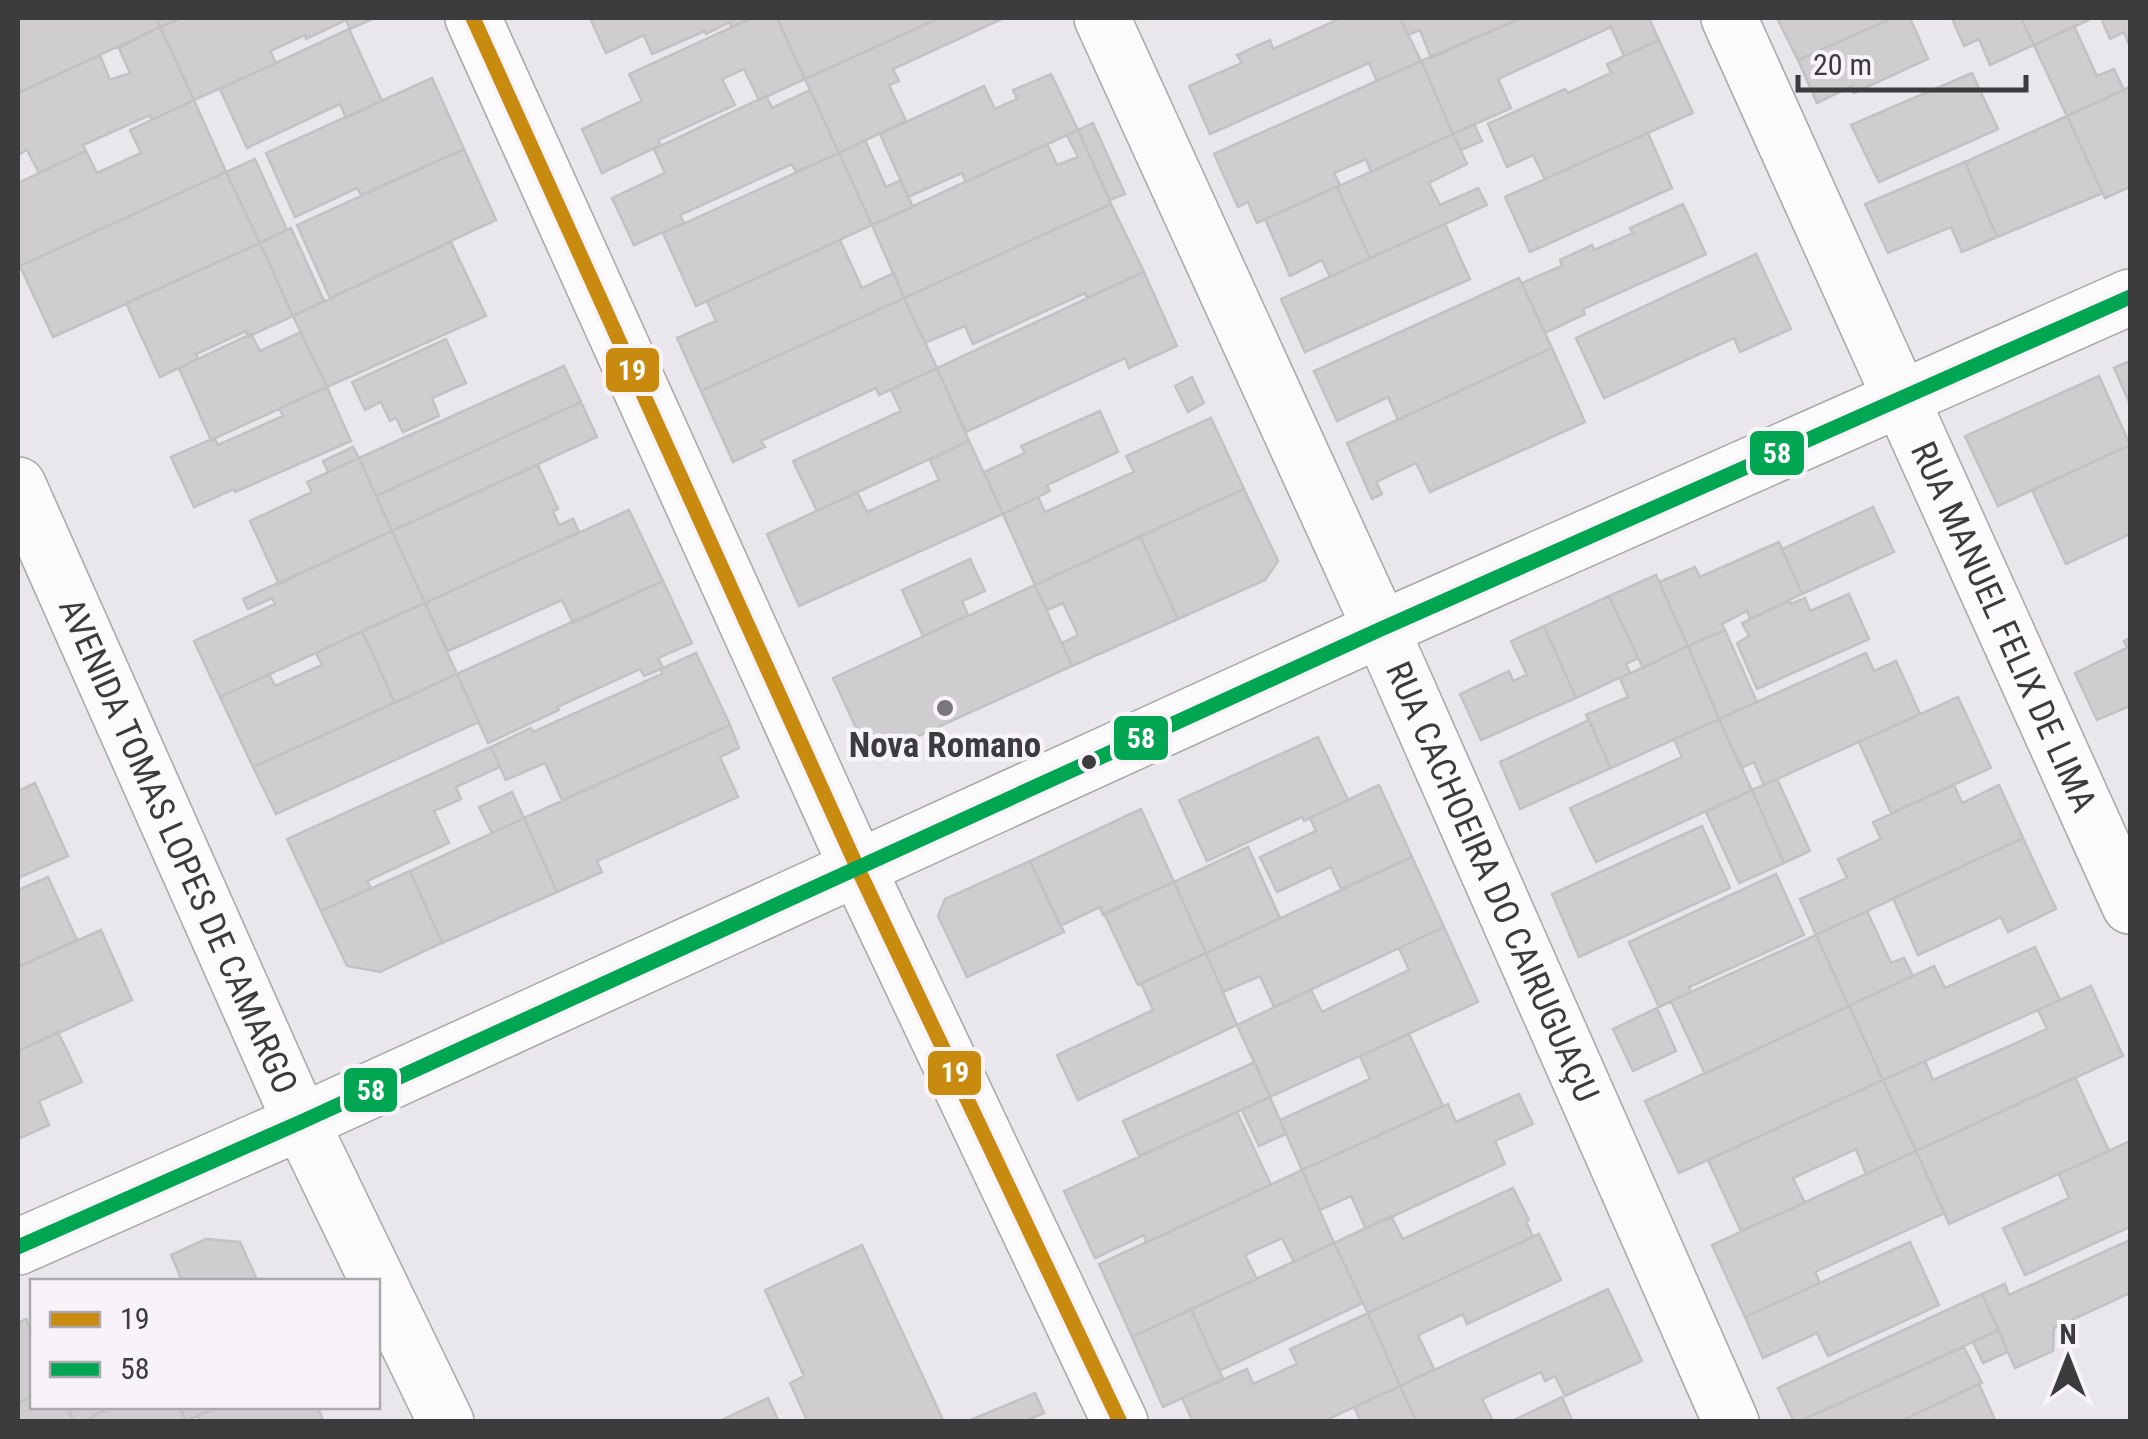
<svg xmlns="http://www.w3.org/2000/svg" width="2148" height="1439" font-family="'Roboto Condensed',sans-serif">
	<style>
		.building { fill: #cfcdd0; stroke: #c2c1c3; stroke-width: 2.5 }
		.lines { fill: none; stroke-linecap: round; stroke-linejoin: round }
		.street-casing { stroke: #a7a6a8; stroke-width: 58 }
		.street { stroke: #fcfbfc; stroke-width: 55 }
		.bus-1-casing { stroke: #f7f3f9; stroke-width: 22 }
		.bus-2-casing { stroke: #f7f3f9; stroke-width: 22 }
		.bus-1 { stroke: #c88b0f; stroke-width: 15 }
		.bus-2 { stroke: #00a651; stroke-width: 15 }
		.poi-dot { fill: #79777a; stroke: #f7f3f9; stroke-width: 4 }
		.bus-dot { fill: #3c3b3d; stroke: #f7f3f9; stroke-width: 4 }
		.labels { text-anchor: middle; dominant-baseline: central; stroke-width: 9; stroke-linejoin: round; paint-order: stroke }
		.street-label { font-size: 35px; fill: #3c3b3d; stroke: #f7f3f9 }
		.poi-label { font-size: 35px; font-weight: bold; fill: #3c3b3d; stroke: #f7f3f9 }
		.line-badge { stroke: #f7f3f9; stroke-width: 4 }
		.badge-label { font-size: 28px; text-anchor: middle; font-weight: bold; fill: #fff }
	</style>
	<rect width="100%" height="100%" fill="#e9e7eb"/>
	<path class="building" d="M 18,18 L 156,18 L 160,27 L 18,93 Z
		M 156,18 L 182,18 L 160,27 Z
		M 182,18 L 374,18 L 350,29 L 346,20 L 306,39 L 305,35 L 270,51 L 276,63 L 194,100 L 160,27 Z
		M 590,18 L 752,18 L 731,27 L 730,22 L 706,34 L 705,31 L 652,54 L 644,35 L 606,53 Z
		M 752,18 L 777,18 L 805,79 L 759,100 L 744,69 L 722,79 L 735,105 L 658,140 L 661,145 L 602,173 L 582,129 L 642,101 L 629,74 Z
		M 777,18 L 840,18 L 841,20 L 846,18 L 939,18 L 805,79 Z
		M 939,18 L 999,18 L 1000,20 L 893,69 L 899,81 L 889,85 L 906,121 L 839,153 L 805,79 Z
		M 1341,18 L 1400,18 L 1421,61 L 1377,81 L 1369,63 L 1210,134 L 1189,86 L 1242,63 L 1237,55 L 1270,40 L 1273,49 Z
		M 1400,18 L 1521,18 L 1431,58 L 1420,30 L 1408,35 Z
		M 1521,18 L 1649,18 L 1659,40 L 1624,56 L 1611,27 L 1498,79 L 1511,108 L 1453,134 L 1421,61 Z
		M 1777,18 L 1893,18 L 1798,60 Z
		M 1893,18 L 1910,18 L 1928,59 L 1854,93 L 1852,86 L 1817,103 L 1798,60 Z
		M 1952,18 L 2021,18 L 2034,45 L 1990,65 L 1979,39 L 1964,46 Z
		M 2021,18 L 2093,18 L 2034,45 Z
		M 2101,18 L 2130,18 L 2130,47 L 2124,32 L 2110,39 Z
		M 2074,26 L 2097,76 L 2114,69 L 2124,90 L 2067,116 L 2034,45 Z
		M 160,27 L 194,100 L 152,120 L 150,115 L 83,145 L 86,151 L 39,173 L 27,150 L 18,155 L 18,93 L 100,55 L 110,80 L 130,73 L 119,48 Z
		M 349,29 L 382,101 L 346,118 L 340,104 L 247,148 L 220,89 Z
		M 1659,40 L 1693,113 L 1545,179 L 1533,155 L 1507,167 L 1488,124 L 1565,89 L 1568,93 L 1611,73 L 1607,64 Z
		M 1421,61 L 1453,134 L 1371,172 L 1366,159 L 1334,173 L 1340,185 L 1257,223 L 1248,202 L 1238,207 L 1214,154 Z
		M 1972,73 L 1998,129 L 1879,182 L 1851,125 Z
		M 1051,74 L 1078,130 L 966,182 L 962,173 L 908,197 L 880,134 L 984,86 L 995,109 L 1017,99 L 1013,90 Z
		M 432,78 L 464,149 L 361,195 L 357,188 L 295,217 L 266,153 Z
		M 2130,87 L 2130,187 L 2105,198 L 2067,116 Z
		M 810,90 L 839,153 L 796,172 L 792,164 L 680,215 L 684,223 L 634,245 L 612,198 L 665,173 L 654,149 L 766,96 L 772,108 Z
		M 194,100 L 226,172 L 20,266 L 18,259 L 18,183 L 86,151 L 97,173 L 141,153 L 130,130 Z
		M 2067,116 L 2103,193 L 1997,237 L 1965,162 Z
		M 1093,123 L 1125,194 L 1110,200 L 1078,130 Z
		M 1474,124 L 1482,141 L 1461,150 L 1453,134 Z
		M 1078,130 L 1111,204 L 904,298 L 872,225 L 1047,144 L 1057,165 L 1078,157 L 1067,135 Z
		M 1648,133 L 1672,188 L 1530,252 L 1505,197 Z
		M 1453,134 L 1467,164 L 1429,183 L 1440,205 L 1478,188 L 1487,205 L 1370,258 L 1337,187 Z
		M 865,140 L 886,187 L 901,180 L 913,207 L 872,225 L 839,153 Z
		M 464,149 L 496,220 L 330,298 L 297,225 Z
		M 839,153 L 872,225 L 696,306 L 663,233 Z
		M 255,159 L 287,230 L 260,243 L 226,172 Z
		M 1965,162 L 1997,237 L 1962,252 L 1951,227 L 1888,253 L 1865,204 Z
		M 226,172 L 260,243 L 53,337 L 20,266 Z
		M 1337,187 L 1370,258 L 1330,277 L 1322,260 L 1290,276 L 1265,219 Z
		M 1111,204 L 1144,272 L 1087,298 L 1085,293 L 973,344 L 965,326 L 925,343 L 904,298 Z
		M 1683,204 L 1706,254 L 1583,309 L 1585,314 L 1545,333 L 1522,283 L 1562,266 L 1560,260 L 1592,245 L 1594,250 L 1633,233 L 1630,228 Z
		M 1445,224 L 1470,279 L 1305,352 L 1281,299 Z
		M 291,228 L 324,301 L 293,316 L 260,243 Z
		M 840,240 L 862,288 L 894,273 L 904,298 L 701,391 L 677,338 L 716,321 L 707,301 Z
		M 451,242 L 486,316 L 327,387 L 293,316 Z
		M 260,243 L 293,316 L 248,337 L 246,331 L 196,354 L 198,359 L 160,377 L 126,303 Z
		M 1756,254 L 1791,329 L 1740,352 L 1734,338 L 1604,398 L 1576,338 Z
		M 1144,272 L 1177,346 L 1129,368 L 1125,358 L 966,432 L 937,368 Z
		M 1519,278 L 1552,348 L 1398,420 L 1388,397 L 1337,421 L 1314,371 Z
		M 904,298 L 937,368 L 879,395 L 876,388 L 761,441 L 765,447 L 733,462 L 701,391 Z
		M 301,332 L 327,387 L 211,440 L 179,368 L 251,334 L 260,351 Z
		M 446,339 L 466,383 L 432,398 L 439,416 L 403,432 L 396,418 L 390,421 L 381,402 L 365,410 L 352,382 Z
		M 1552,348 L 1585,422 L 1430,492 L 1416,463 L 1376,482 L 1382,494 L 1372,499 L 1347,443 Z
		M 2130,361 L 2130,404 L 2114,368 Z
		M 564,366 L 581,402 L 376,496 L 359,458 Z
		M 937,368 L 969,441 L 817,511 L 793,461 L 901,411 L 891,390 Z
		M 2099,376 L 2130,445 L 1998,506 L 1965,436 Z
		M 1192,377 L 1204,403 L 1188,412 L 1175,386 Z
		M 327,387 L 351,441 L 235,492 L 234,489 L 194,507 L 171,457 L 214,438 L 218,445 L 283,416 L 279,408 Z
		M 581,402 L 597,437 L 392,531 L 376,496 Z
		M 1100,411 L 1118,452 L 1047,485 L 1050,491 L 1003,514 L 984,472 L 1025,453 L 1021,446 Z
		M 1211,418 L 1244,489 L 1035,585 L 1003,514 L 1038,497 L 1045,512 L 1134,472 L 1126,456 Z
		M 969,441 L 1003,514 L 799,606 L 767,534 L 857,492 L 867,512 L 939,480 L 930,460 Z
		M 2130,445 L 2130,534 L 2066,564 L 2032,490 Z
		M 353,447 L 359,458 L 328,472 L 323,461 Z
		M 359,458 L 392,531 L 279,584 L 250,521 L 312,492 L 307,482 Z
		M 538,465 L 558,509 L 553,511 L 559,525 L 573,519 L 579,532 L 425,603 L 392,531 Z
		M 1244,489 L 1278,561 L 1265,580 L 1178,619 L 1140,536 Z
		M 1873,507 L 1894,552 L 1802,594 L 1782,549 Z
		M 629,510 L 663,581 L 573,623 L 562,600 L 448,651 L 425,603 Z
		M 392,531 L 425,603 L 220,697 L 194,641 L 275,604 L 272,598 L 248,609 L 243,599 Z
		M 1140,536 L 1178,619 L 1072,666 L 1062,643 L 1078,635 L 1063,603 L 1047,610 L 1035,585 Z
		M 1779,542 L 1802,594 L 1750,619 L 1747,611 L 1722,624 L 1725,630 L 1688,646 L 1659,582 L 1695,567 L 1700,577 Z
		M 970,559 L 985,591 L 962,601 L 968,615 L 923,636 L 902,590 Z
		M 1656,575 L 1688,646 L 1643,668 L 1609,596 Z
		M 663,581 L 692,643 L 658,658 L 663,668 L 661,669 L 644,676 L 640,669 L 557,707 L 559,710 L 488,743 L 457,674 Z
		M 1035,585 L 1072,666 L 870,758 L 833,678 Z
		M 1849,594 L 1869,639 L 1757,689 L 1737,643 L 1749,636 L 1742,623 L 1789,601 L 1791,604 L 1805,598 L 1810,611 Z
		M 1609,596 L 1638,658 L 1626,664 L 1630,673 L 1576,698 L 1544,626 Z
		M 425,603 L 457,674 L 395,703 L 362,631 Z
		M 1544,626 L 1576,698 L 1481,740 L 1460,694 L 1509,671 L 1513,681 L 1527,675 L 1511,641 Z
		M 1725,630 L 1757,702 L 1719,719 L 1688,646 Z
		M 362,631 L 395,703 L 253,767 L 220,697 L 269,674 L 275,686 L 322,665 L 316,653 Z
		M 2130,638 L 2130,706 L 2097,720 L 2075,673 L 2127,648 L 2124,641 Z
		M 1688,646 L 1719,719 L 1611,768 L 1586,715 L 1628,697 L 1620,678 Z
		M 696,653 L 730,725 L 562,800 L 545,763 L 506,780 L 491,747 L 531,728 L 533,732 L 662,674 L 661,669 Z
		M 1866,653 L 1874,671 L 1896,661 L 1920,714 L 1764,785 L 1754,762 L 1741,768 L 1719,719 Z
		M 457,674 L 479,722 L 276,814 L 253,767 Z
		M 1958,697 L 1991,768 L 1891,813 L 1859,742 Z
		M 1719,719 L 1752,790 L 1596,862 L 1570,808 L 1682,757 L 1674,739 Z
		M 1589,720 L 1611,768 L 1520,809 L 1500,762 Z
		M 730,725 L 739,748 L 720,757 L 738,797 L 597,861 L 602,872 L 557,892 L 524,818 Z
		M 1318,737 L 1348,800 L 1304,821 L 1302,817 L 1207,861 L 1179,800 Z
		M 491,747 L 500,767 L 456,787 L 461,799 L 434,811 L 449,843 L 367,881 L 371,888 L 321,911 L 287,839 Z
		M 1777,779 L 1810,851 L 1784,863 L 1752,790 Z
		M 35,783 L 68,856 L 18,878 L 18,791 Z
		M 1379,785 L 1412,857 L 1341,889 L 1331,867 L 1277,892 L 1260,857 L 1316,831 L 1310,818 Z
		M 1954,785 L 1962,803 L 1999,785 L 2023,838 L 1816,935 L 1800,899 L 1847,878 L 1838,859 L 1881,839 L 1873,822 Z
		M 1752,790 L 1784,863 L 1739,883 L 1706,812 Z
		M 512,792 L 524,818 L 492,833 L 479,807 Z
		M 1141,809 L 1174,882 L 1103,915 L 1100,907 L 1060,926 L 1030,861 Z
		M 524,818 L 557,892 L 442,943 L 410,871 Z
		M 1702,826 L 1730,888 L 1579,957 L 1552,894 Z
		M 2023,838 L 2056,909 L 2008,932 L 2001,917 L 1918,955 L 1893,898 Z
		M 1248,847 L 1280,918 L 1206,953 L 1174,882 Z
		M 1412,857 L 1444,927 L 1274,1007 L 1260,976 L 1223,992 L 1206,953 Z
		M 1030,861 L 1064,932 L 967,977 L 938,916 L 945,899 Z
		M 410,871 L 442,943 L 380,972 L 347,966 L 321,911 Z
		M 1776,874 L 1804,935 L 1689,987 L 1691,992 L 1659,1007 L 1629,942 Z
		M 48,877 L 77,940 L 18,967 L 18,890 Z
		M 1174,882 L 1206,953 L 1138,985 L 1104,913 Z
		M 1867,911 L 1891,963 L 1904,958 L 1913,976 L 1849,1006 L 1816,935 Z
		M 1444,927 L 1478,1002 L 1270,1097 L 1237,1025 L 1311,990 L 1322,1012 L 1409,970 L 1399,948 Z
		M 101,930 L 132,1000 L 18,1051 L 18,967 Z
		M 1816,935 L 1849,1006 L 1705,1074 L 1671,1001 Z
		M 2035,947 L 2060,1000 L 1883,1080 L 1849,1006 L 1934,966 L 1945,988 Z
		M 1206,953 L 1237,1025 L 1078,1100 L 1057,1055 L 1153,1010 L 1141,983 Z
		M 2091,986 L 2123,1056 L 1916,1151 L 1883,1080 L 1925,1061 L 1933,1080 L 2047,1029 L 2038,1010 Z
		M 1849,1006 L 1883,1080 L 1679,1173 L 1645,1101 Z
		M 1657,1008 L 1676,1051 L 1633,1071 L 1613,1029 Z
		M 58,1032 L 82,1082 L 39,1101 L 49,1125 L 18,1139 L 18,1051 Z
		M 1409,1034 L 1443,1106 L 1302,1170 L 1280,1120 L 1370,1079 L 1360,1056 Z
		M 1255,1062 L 1270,1097 L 1139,1156 L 1123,1121 Z
		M 2075,1077 L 2109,1151 L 1949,1224 L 1916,1151 Z
		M 1883,1080 L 1916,1151 L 1866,1174 L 1856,1149 L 1793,1178 L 1805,1203 L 1741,1231 L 1708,1160 Z
		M 1519,1094 L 1533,1124 L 1495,1141 L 1505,1164 L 1366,1229 L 1351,1196 L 1320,1210 L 1302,1170 L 1448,1104 L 1456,1122 Z
		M 1270,1097 L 1286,1134 L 1259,1146 L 1242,1110 Z
		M 1237,1112 L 1271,1185 L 1146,1243 L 1144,1235 L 1095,1258 L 1064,1191 Z
		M 2130,1141 L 2130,1227 L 2025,1275 L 2003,1228 L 2069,1198 L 2059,1174 Z
		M 1916,1151 L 1945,1213 L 1815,1272 L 1820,1283 L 1745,1317 L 1712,1245 Z
		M 1302,1170 L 1334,1243 L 1294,1262 L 1282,1238 L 1245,1255 L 1257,1279 L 1132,1337 L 1099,1264 Z
		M 1513,1188 L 1529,1220 L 1526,1221 L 1533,1237 L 1368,1313 L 1334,1243 L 1391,1216 L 1403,1239 Z
		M 1539,1234 L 1561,1280 L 1467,1324 L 1463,1314 L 1418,1335 L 1434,1369 L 1400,1386 L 1368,1313 Z
		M 206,1239 L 240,1242 L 258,1282 L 173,1282 L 181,1278 L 171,1255 Z
		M 2130,1240 L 2130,1293 L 2054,1328 L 2053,1351 L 2015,1368 L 1982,1294 L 2005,1284 L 2009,1295 Z
		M 1910,1242 L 1939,1305 L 1828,1356 L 1817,1333 L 1763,1358 L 1745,1317 Z
		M 1334,1243 L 1363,1303 L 1219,1371 L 1191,1309 Z
		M 862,1245 L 944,1422 L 808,1422 L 790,1383 L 804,1376 L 765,1290 Z
		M 1608,1289 L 1642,1361 L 1565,1396 L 1555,1376 L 1545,1381 L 1541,1372 L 1482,1399 L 1493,1421 L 1491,1422 L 1417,1422 L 1400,1386 Z
		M 1982,1294 L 1999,1330 L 1798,1422 L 1794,1422 L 1778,1388 Z
		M 1191,1309 L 1223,1379 L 1163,1407 L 1132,1337 Z
		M 1368,1313 L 1400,1386 L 1322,1422 L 1193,1422 L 1182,1398 L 1247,1369 L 1253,1384 L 1297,1364 L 1290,1349 Z
		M 26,1319 L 32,1333 L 32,1396 L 18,1403 L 18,1323 Z
		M 1999,1330 L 2008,1352 L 1983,1363 L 1973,1342 Z
		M 1964,1347 L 1982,1383 L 1899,1422 L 1798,1422 Z
		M 1979,1384 L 1996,1422 L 1899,1422 Z
		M 1400,1386 L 1417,1422 L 1361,1422 L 1354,1407 Z
		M 1035,1393 L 1044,1413 L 1023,1422 L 966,1422 Z
		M 32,1396 L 32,1406 L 67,1406 L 74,1422 L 18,1422 L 18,1403 Z
		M 1562,1397 L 1573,1422 L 1510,1422 Z
		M 768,1398 L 779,1422 L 718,1422 Z
		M 71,1406 L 113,1406 L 82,1422 L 74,1422 L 68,1408 Z
		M 113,1406 L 179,1406 L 186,1421 L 82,1422 Z
		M 179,1406 L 218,1406 L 186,1421 Z
		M 218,1406 L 317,1406 L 324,1422 L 201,1422 L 198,1416 Z"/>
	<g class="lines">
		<g class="street-casing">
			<g id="street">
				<path d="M 473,18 L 858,869 L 1120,1422"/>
				<path id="s1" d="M 1102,18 L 1381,629 L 1731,1422"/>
				<path id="s2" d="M 1729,18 L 2130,906"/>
				<path id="s3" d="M 18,485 L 301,1122 L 446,1422"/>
				<path d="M 18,1247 L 301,1122 L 1381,629 L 2130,297"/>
			</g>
		</g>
		<use href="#street" class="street"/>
		<g class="bus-1-casing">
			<path id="bus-1" d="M 473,18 L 858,869 L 1120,1422"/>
		</g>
		<g class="bus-2-casing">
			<path id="bus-2" d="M 18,1247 L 301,1122 L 1381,629 L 2130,297"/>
		</g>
		<use href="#bus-1" class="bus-1"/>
		<use href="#bus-2" class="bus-2"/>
	</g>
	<circle class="poi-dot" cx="945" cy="708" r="10"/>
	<circle class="bus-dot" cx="1089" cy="762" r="9"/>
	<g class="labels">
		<g class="street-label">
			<text stroke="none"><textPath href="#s2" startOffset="668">RUA MANUEL FELIX DE LIMA</textPath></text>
			<text stroke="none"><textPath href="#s3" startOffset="395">AVENIDA TOMAS LOPES DE CAMARGO</textPath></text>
			<text stroke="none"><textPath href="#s1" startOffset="948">RUA CACHOEIRA DO CAIRUGUAÇU</textPath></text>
		</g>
		<g class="poi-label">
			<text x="945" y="745">Nova Romano</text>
		</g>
	</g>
	<g class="line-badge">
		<rect x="604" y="346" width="57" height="48" rx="10" fill="#c88b0f"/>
		<rect x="1748" y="429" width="58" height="48" rx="10" fill="#00a651"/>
		<rect x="1112" y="714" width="58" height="48" rx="10" fill="#00a651"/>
		<rect x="926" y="1049" width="57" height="48" rx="10" fill="#c88b0f"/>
		<rect x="342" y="1066" width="57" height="48" rx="10" fill="#00a651"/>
	</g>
	<g class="badge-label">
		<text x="632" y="380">19</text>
		<text x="1777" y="463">58</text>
		<text x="1141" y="748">58</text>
		<text x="955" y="1082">19</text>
		<text x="371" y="1100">58</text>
	</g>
	<rect width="2148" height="1439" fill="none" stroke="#3c3b3d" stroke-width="40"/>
	<rect x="30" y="1279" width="350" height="130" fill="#f7f3f9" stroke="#aca9ae" stroke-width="2.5"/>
	<rect x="50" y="1312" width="50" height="15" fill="#c88b0f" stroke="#aca9ae" stroke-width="2.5"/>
	<text x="120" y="1329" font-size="30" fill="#3c3b3d">19</text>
	<rect x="50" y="1362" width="50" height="15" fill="#00a651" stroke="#aca9ae" stroke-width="2.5"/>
	<text x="120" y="1379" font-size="30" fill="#3c3b3d">58</text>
	<g transform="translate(2068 1359)" stroke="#f7f3f9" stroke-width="8" paint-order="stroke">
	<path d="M0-8L18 38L0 25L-18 38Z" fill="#3c3b3d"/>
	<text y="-15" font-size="28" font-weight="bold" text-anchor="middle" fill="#3c3b3d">N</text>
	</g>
	<path d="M1798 75v15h228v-15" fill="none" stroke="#3c3b3d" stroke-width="5"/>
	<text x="1813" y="75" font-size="30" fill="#3c3b3d" stroke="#f7f3f9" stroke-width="8" paint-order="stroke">20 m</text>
</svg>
